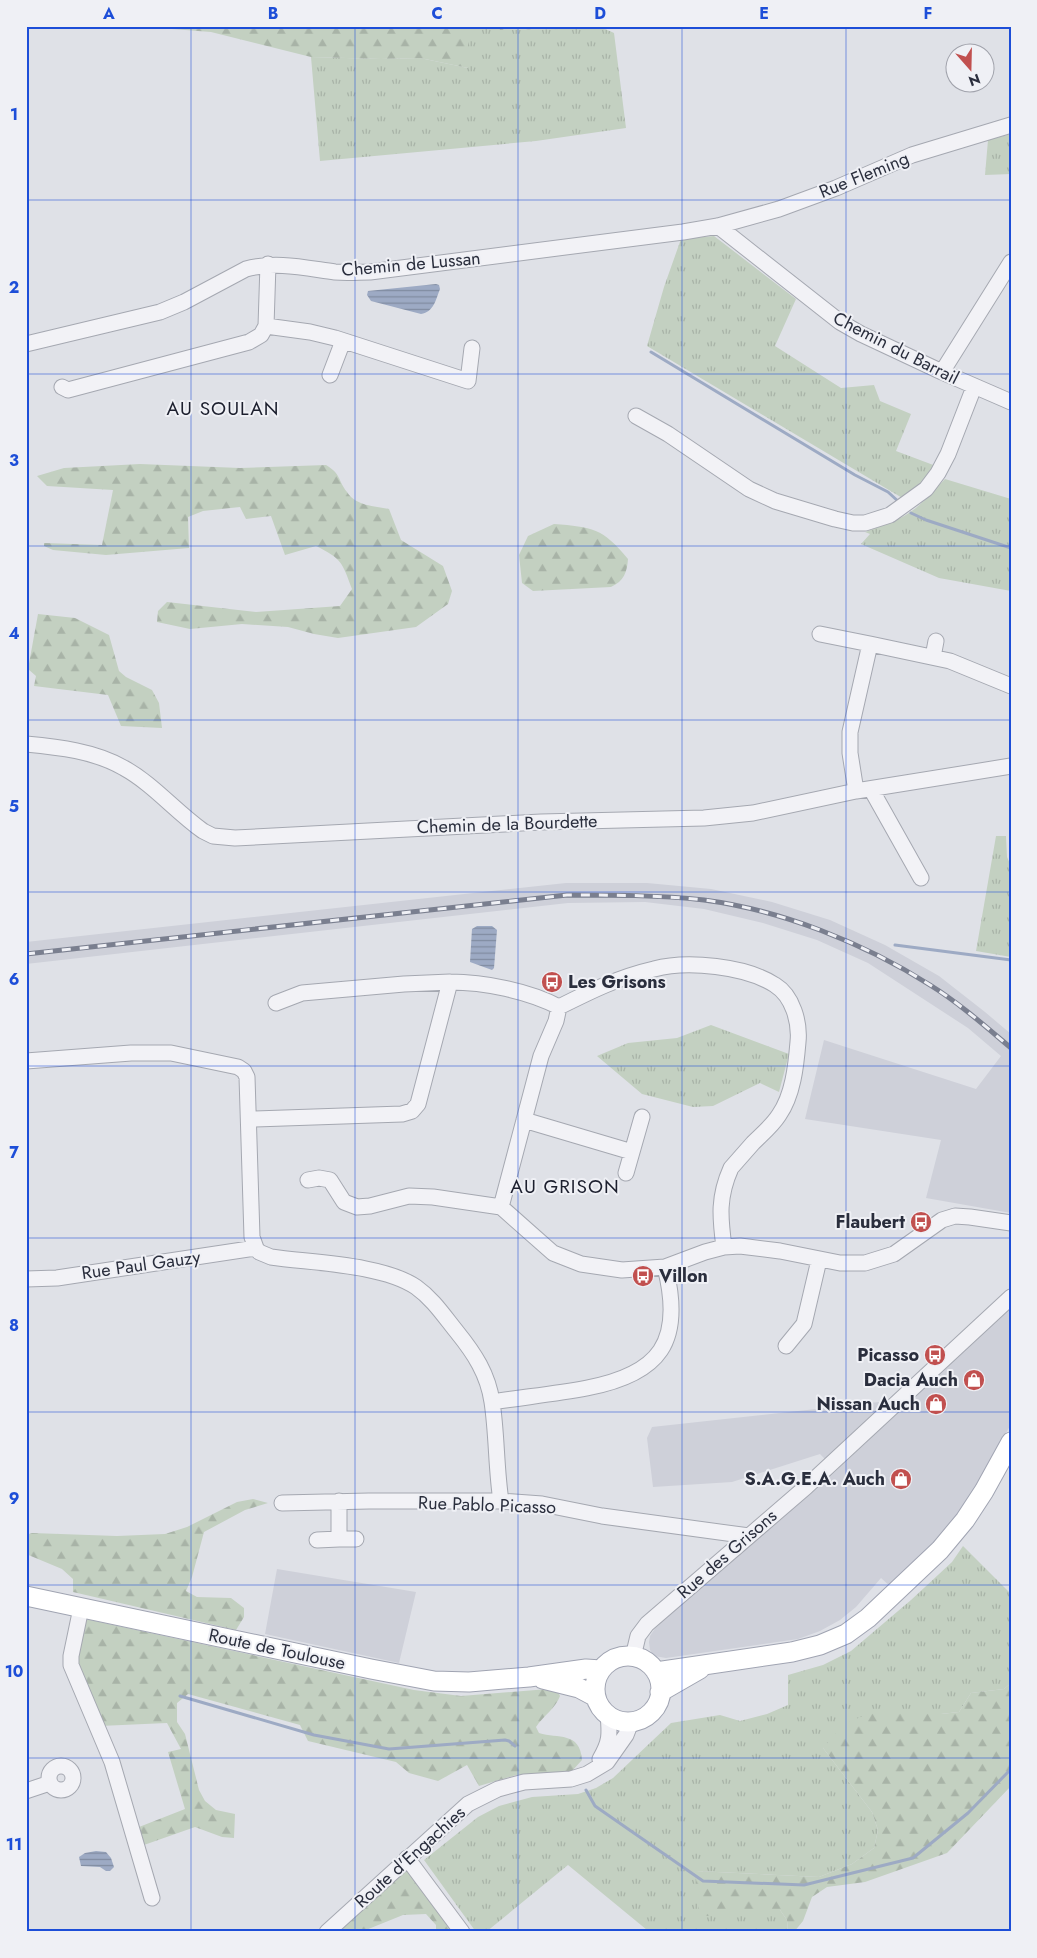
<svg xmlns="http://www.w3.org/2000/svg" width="1037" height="1958" font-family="Jost,sans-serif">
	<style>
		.built { fill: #ced0d9 }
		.grass { fill: url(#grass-tufts) }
		.forest { fill: url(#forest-firs) }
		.water { fill: url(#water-rules) }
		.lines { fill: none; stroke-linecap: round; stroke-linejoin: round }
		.stream { stroke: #9daac4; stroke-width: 3 }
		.minor-casing { stroke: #a5a8b1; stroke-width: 17 }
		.major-casing { stroke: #a0a4b2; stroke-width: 21 }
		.minor { stroke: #f2f2f6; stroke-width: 15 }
		.major { stroke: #fff; stroke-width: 19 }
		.rail-casing { stroke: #7a7f8f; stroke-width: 5 }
		.rail { stroke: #eff0f5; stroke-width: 3; stroke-dasharray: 9; stroke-linecap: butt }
		.grid { fill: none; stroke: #1d4ed8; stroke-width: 1; stroke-opacity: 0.55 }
		.labels { text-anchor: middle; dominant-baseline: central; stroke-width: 4; stroke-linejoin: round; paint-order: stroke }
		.street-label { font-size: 18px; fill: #2a2e3d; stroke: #eff0f5 }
		.poi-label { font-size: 18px; font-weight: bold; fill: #2a2e3d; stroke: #eff0f5; text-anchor: end }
		.neighbourhood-label { font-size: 19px; letter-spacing: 1px; fill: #1c1f2e; stroke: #eff0f5 }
		.neatline { fill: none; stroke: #1d4ed8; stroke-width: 2 }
		.grid-label { font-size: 16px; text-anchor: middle; font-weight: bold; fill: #1d4ed8 }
	</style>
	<defs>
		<pattern id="grass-tufts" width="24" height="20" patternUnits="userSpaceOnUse" patternTransform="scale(1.25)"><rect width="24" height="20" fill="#c3d0c1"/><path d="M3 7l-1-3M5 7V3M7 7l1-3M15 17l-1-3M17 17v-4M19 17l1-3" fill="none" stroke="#a8b3a7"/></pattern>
		<pattern id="forest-firs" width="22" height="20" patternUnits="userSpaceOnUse" patternTransform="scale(1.25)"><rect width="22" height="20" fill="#c3d0c1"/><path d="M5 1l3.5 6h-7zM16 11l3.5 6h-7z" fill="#a8b3a7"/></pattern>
		<pattern id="water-rules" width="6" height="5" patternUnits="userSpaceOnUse" patternTransform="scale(1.25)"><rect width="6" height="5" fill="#9daac4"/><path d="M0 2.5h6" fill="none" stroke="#808ba0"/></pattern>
	</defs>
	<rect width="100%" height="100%" fill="#dfe1e7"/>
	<path class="built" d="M 566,883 L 647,883 L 711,889 L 772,902 L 830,920 L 885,945 L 939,976 L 985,1012 L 1011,1034 L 1011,1213 L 926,1198 L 941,1140 L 805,1119 L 824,1040 L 976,1089 L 1001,1056 L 968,1028 L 868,963 L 817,940 L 763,923 L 704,909 L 645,902 L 568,903 L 26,964 L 26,942 Z
		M 1011,1306 L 1011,1424 L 975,1489 L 935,1547 L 892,1588 L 881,1578 L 856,1607 L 840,1620 L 820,1631 L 798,1639 L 666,1658 L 654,1656 L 650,1650 L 649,1642 L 650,1636 L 658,1624 L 820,1486 Z
		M 888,1401 L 825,1459 L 820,1454 L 732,1482 L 653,1487 L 647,1438 L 652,1427 Z
		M 277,1569 L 416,1592 L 399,1663 L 265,1634 Z"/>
	<path class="grass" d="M 468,26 L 495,26 L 500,30 L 562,29 C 579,23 598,25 614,33 L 626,128 L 536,141 L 320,161 L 311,57 L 381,59 L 420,58 L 468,68 Z
		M 1011,134 L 1011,174 L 985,175 L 988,140 Z
		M 714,236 L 796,299 L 775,346 L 841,388 L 874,385 L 880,401 L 911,414 L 896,451 L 936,466 L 930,476 L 904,499 L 647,346 L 664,287 L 681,239 Z
		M 945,479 L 1011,499 L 1011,591 L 939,578 L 861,544 L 870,534 L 865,532 C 883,525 902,520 917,507 C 927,499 936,488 945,479 Z
		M 996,836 L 1006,836 L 1007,857 L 1011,866 L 1011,957 L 976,951 Z
		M 711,1025 L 789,1054 L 779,1092 L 760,1083 L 713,1106 L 693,1107 L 642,1094 L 597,1056 L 628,1043 L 677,1038 Z
		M 963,1546 L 1011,1594 L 1011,1683 L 1004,1689 L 971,1693 L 959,1712 L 941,1714 L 823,1748 L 872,1812 L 878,1830 L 874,1848 L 852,1864 L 819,1877 L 696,1871 L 773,1909 L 780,1910 L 787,1920 L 788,1932 L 646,1932 L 647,1930 L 568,1865 L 486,1932 L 476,1932 L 424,1860 L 478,1817 L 499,1806 L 532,1797 L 578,1794 L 596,1788 L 613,1778 L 671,1723 L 720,1715 L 740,1721 L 767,1714 L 788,1705 L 788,1675 L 823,1665 L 851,1651 L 911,1600 L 952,1562 Z"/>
	<path class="forest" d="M 133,26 L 468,26 L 468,68 L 420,58 L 381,59 L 311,57 L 211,32 Z
		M 495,26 L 571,26 L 562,29 L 500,30 Z
		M 140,464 L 240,468 L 326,465 C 342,475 337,479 347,492 C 356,506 374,506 389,509 L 401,540 L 443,566 L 452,591 L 448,604 L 416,627 L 338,638 L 314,634 L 288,627 L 242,624 L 190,629 L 157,622 L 158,611 L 167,602 L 256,612 L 340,606 L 352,589 C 342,562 342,559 316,546 L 285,555 L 271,516 L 246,519 L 240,507 L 203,511 L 188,517 L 189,548 L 106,555 L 53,550 L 44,546 L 44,543 L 102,545 L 113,490 L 47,486 L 37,476 L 64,468 Z
		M 554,524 C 592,527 603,528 628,559 C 627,572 624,581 611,587 L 533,591 L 522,583 L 519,555 L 528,536 Z
		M 38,614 L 75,618 L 109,635 L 119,671 L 126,677 L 152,690 L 159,703 L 162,728 L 121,726 L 108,695 L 34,686 L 36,676 L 28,669 Z
		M 253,1499 L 268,1503 L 245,1510 L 204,1532 L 192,1577 L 186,1591 L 197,1597 L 231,1598 L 244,1608 L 244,1617 L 236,1630 L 73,1592 L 73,1579 L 62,1569 L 26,1554 L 26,1535 L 32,1533 L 117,1536 L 165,1534 L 187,1527 L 237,1502 Z
		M 81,1618 L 414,1690 L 461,1696 L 548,1689 L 558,1692 L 560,1696 C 556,1708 543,1716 536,1727 L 539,1733 C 558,1739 580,1731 582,1760 L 572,1771 L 516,1775 L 479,1786 L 467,1765 L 438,1781 L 409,1773 L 396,1762 L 308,1741 L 300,1725 L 188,1694 L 177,1703 L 177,1722 L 185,1734 L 199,1790 L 205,1801 L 216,1810 L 235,1814 L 234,1838 L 222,1837 L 195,1827 L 144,1845 L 139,1827 L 185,1809 L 168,1752 L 181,1749 L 167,1723 L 100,1726 L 75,1662 Z
		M 1011,1683 L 1011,1786 L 947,1853 L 865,1882 L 827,1887 L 812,1897 L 803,1921 L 794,1932 L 788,1932 L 787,1920 L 780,1910 L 707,1916 L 699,1910 L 696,1890 L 696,1871 L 819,1877 L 852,1864 L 874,1848 L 878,1830 L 872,1812 L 823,1748 L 844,1724 L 875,1711 L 941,1714 L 959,1712 L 971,1693 L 1004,1689 Z
		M 408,1867 L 457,1932 L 436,1932 L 436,1925 L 426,1914 L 403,1915 L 361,1932 L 335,1932 Z"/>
	<path class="water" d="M 436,284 L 439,285 L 440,289 C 436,299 434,312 421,314 L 371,301 L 367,295 L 368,291 Z
		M 477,926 L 492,926 L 497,930 L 494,968 L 492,970 L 470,962 L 472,929 Z
		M 96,1851 L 106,1852 L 111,1858 L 114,1867 L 110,1871 L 106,1871 L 100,1867 L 81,1866 L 79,1857 L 85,1853 Z"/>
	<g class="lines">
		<path class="stream" d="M 651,352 L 855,475 L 888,492 L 900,503
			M 911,513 L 926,520 L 1011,548
			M 895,945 L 1011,960
			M 180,1696 L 314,1735 L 389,1749 L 505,1740 L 509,1741 L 515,1746
			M 586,1790 L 595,1806 L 703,1881 L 804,1885 L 913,1858 L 968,1813 L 1011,1769"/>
		<g class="minor-casing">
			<path id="minor" d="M 718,226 L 840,322 L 861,334 L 942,372 L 1011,402
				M 268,264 L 266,326 L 310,332 L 335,338 L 468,381 L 472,348
				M 26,344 L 160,312 L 184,302 L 246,269 C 276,261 305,268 335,272 C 347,273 359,272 370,272 L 683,232 L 718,226 L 779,209 L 836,188 L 912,155 L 1011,125
				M 942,372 L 1011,262
				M 330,375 L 343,341
				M 62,387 L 68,390 L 249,342 L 261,335 L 266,326
				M 636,416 L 668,434 L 749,489 L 775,501 L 835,519 L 853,523 L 865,523 L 890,515 L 926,489 L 938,473 L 948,454 L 974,387
				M 820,634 L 870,644
				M 933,657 L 936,641
				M 26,744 C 58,747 95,751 124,768 C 153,784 175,811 203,831 L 213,836 L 235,838 L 541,822 L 704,818 L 753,813 L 856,791 L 1011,766
				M 871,789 L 921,878
				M 856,791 L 850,753 L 850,732 L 870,644 L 950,661 L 1011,686
				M 276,1003 L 302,993 L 404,984 L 450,982
				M 559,1007 C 591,991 619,977 654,969 C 687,960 746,966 775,985 C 793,996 800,1023 798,1042 C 796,1066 793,1095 779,1115 C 772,1126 762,1134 753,1143 C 746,1151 738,1160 731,1168 C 718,1197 720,1217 724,1247
				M 26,1061 L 131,1053 L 171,1053 L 238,1067 L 244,1071 L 247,1077 L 252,1237 L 256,1248 L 259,1252 L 271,1257 C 311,1263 382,1264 416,1287 C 433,1299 444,1316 457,1332 C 474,1353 488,1374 492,1402 C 497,1435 496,1469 501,1501
				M 255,1119 L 402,1114 L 412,1111 L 418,1104 L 450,982 C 484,982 529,991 559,1007
				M 524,1120 L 632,1152 L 626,1173
				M 632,1152 L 642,1117
				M 308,1180 L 319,1178 L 330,1180 L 344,1202 L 357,1207 L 370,1206 L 409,1196 L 433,1197 L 501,1207 L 553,1253 L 581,1264 L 622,1270 L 665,1267 L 705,1252 L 724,1247 L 740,1246 L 780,1251 L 840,1263 L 865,1263 L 894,1254 L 942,1220 L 955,1216 L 970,1217 L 1011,1223
				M 501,1207 L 541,1056 L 556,1021 L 559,1007
				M 26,1279 L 57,1278 L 256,1248
				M 786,1346 L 804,1324 L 819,1260
				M 492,1402 C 524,1397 555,1394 587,1388 C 660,1374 684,1342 665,1267
				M 339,1501 L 339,1539 L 356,1539
				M 282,1503 L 369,1501 L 501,1501 L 542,1504 L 602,1516 L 749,1536
				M 317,1540 L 339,1539
				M 81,1608 L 71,1656 L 71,1665 L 112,1762 L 152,1898
				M 633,1657 L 638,1636 L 647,1624 L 806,1487 L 1011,1297
				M 600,1759 C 610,1742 610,1735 608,1715
				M49 1778a12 12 0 1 1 24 0a12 12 0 1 1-24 0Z
				M 26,1791 L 50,1783
				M 407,1858 L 462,1932
				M 327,1932 L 468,1804 L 498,1789 L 524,1782 L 571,1779 L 587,1774 L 607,1762 L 626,1735 L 631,1722"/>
		</g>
		<g class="major-casing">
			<path id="major" d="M 26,1596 L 371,1669 L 434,1681 L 469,1682 L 529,1677 L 586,1669 L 601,1670
				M595 1689a33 33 0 1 1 66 0a33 33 0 1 1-66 0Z
				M 656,1672 L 792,1652 L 820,1645 L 846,1634 L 868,1618 L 940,1550 L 965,1520 L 984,1491 L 1011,1442
				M 543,1679 L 579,1688 L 596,1697
				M 660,1692 L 700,1669"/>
		</g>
		<use href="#minor" class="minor"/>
		<use href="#major" class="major"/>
		<g class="rail-casing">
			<path id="rail" d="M 26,954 L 567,895 C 613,895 658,895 704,900 C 781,910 864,943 930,985 C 959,1003 985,1026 1011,1048"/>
		</g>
		<use href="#rail" class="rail"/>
	</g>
	<path class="grid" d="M 191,26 L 191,1932M 355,26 L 355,1932M 518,26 L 518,1932M 682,26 L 682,1932M 846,26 L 846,1932M 26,200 L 1011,200M 26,374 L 1011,374M 26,546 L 1011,546M 26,720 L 1011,720M 26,892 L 1011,892M 26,1066 L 1011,1066M 26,1238 L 1011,1238M 26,1412 L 1011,1412M 26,1585 L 1011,1585M 26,1758 L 1011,1758"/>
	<defs>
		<g id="bus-disc" transform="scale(1.125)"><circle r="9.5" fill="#c1504f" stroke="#eff0f5"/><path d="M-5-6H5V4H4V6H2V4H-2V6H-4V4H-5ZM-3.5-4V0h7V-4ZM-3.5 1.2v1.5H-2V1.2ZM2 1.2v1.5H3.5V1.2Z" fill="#fff"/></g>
		<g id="shop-disc" transform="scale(1.125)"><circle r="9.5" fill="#c1504f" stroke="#eff0f5"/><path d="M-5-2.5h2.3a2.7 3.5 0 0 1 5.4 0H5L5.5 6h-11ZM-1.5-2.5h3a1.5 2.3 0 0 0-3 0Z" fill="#fff"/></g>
	</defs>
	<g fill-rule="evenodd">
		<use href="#bus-disc" x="552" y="982"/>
		<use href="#bus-disc" x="921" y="1222"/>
		<use href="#bus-disc" x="643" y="1276"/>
		<use href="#bus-disc" x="935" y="1355"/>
		<use href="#shop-disc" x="974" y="1380"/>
		<use href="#shop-disc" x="936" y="1404"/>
		<use href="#shop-disc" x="901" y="1479"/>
	</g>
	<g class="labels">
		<g class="street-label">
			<text transform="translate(864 175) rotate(-22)">Rue Fleming</text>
			<text transform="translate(411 264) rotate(-5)">Chemin de Lussan</text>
			<text transform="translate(896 348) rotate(27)">Chemin du Barrail</text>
			<text transform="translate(507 824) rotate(-2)">Chemin de la Bourdette</text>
			<text transform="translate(141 1265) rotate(-8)">Rue Paul Gauzy</text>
			<text transform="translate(487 1505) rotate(2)">Rue Pablo Picasso</text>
			<text transform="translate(727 1554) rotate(-41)">Rue des Grisons</text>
			<text transform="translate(277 1649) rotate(12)">Route de Toulouse</text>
			<text transform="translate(410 1857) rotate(-42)">Route d'Engachies</text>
		</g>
		<g class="poi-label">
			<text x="568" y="982" text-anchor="start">Les Grisons</text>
			<text x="905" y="1222">Flaubert</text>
			<text x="659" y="1276" text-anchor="start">Villon</text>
			<text x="919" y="1355">Picasso</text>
			<text x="958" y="1380">Dacia Auch</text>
			<text x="920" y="1404">Nissan Auch</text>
			<text x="885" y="1479">S.A.G.E.A. Auch</text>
		</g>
		<g class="neighbourhood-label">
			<text x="223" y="408">AU SOULAN</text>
			<text x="565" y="1186">AU GRISON</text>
		</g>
	</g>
	<rect width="1037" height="1958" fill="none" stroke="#eff0f5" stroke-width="55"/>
	<g transform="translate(970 68) rotate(160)"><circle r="24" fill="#eff0f5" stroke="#a0a2ab"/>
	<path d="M0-4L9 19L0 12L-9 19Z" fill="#c1504f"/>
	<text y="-8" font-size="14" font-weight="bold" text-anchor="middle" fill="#2a2e3d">N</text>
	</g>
	<rect x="28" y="28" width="982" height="1902" class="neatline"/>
	<g class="grid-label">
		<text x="109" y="19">A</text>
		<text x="273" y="19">B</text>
		<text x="437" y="19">C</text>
		<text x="600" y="19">D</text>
		<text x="764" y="19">E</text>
		<text x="928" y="19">F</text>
		<text x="14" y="120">1</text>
		<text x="14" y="293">2</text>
		<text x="14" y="466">3</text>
		<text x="14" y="639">4</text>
		<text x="14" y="812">5</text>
		<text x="14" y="985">6</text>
		<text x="14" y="1158">7</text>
		<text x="14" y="1331">8</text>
		<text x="14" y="1504">9</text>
		<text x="14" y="1677">10</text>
		<text x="14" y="1850">11</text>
	</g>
</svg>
